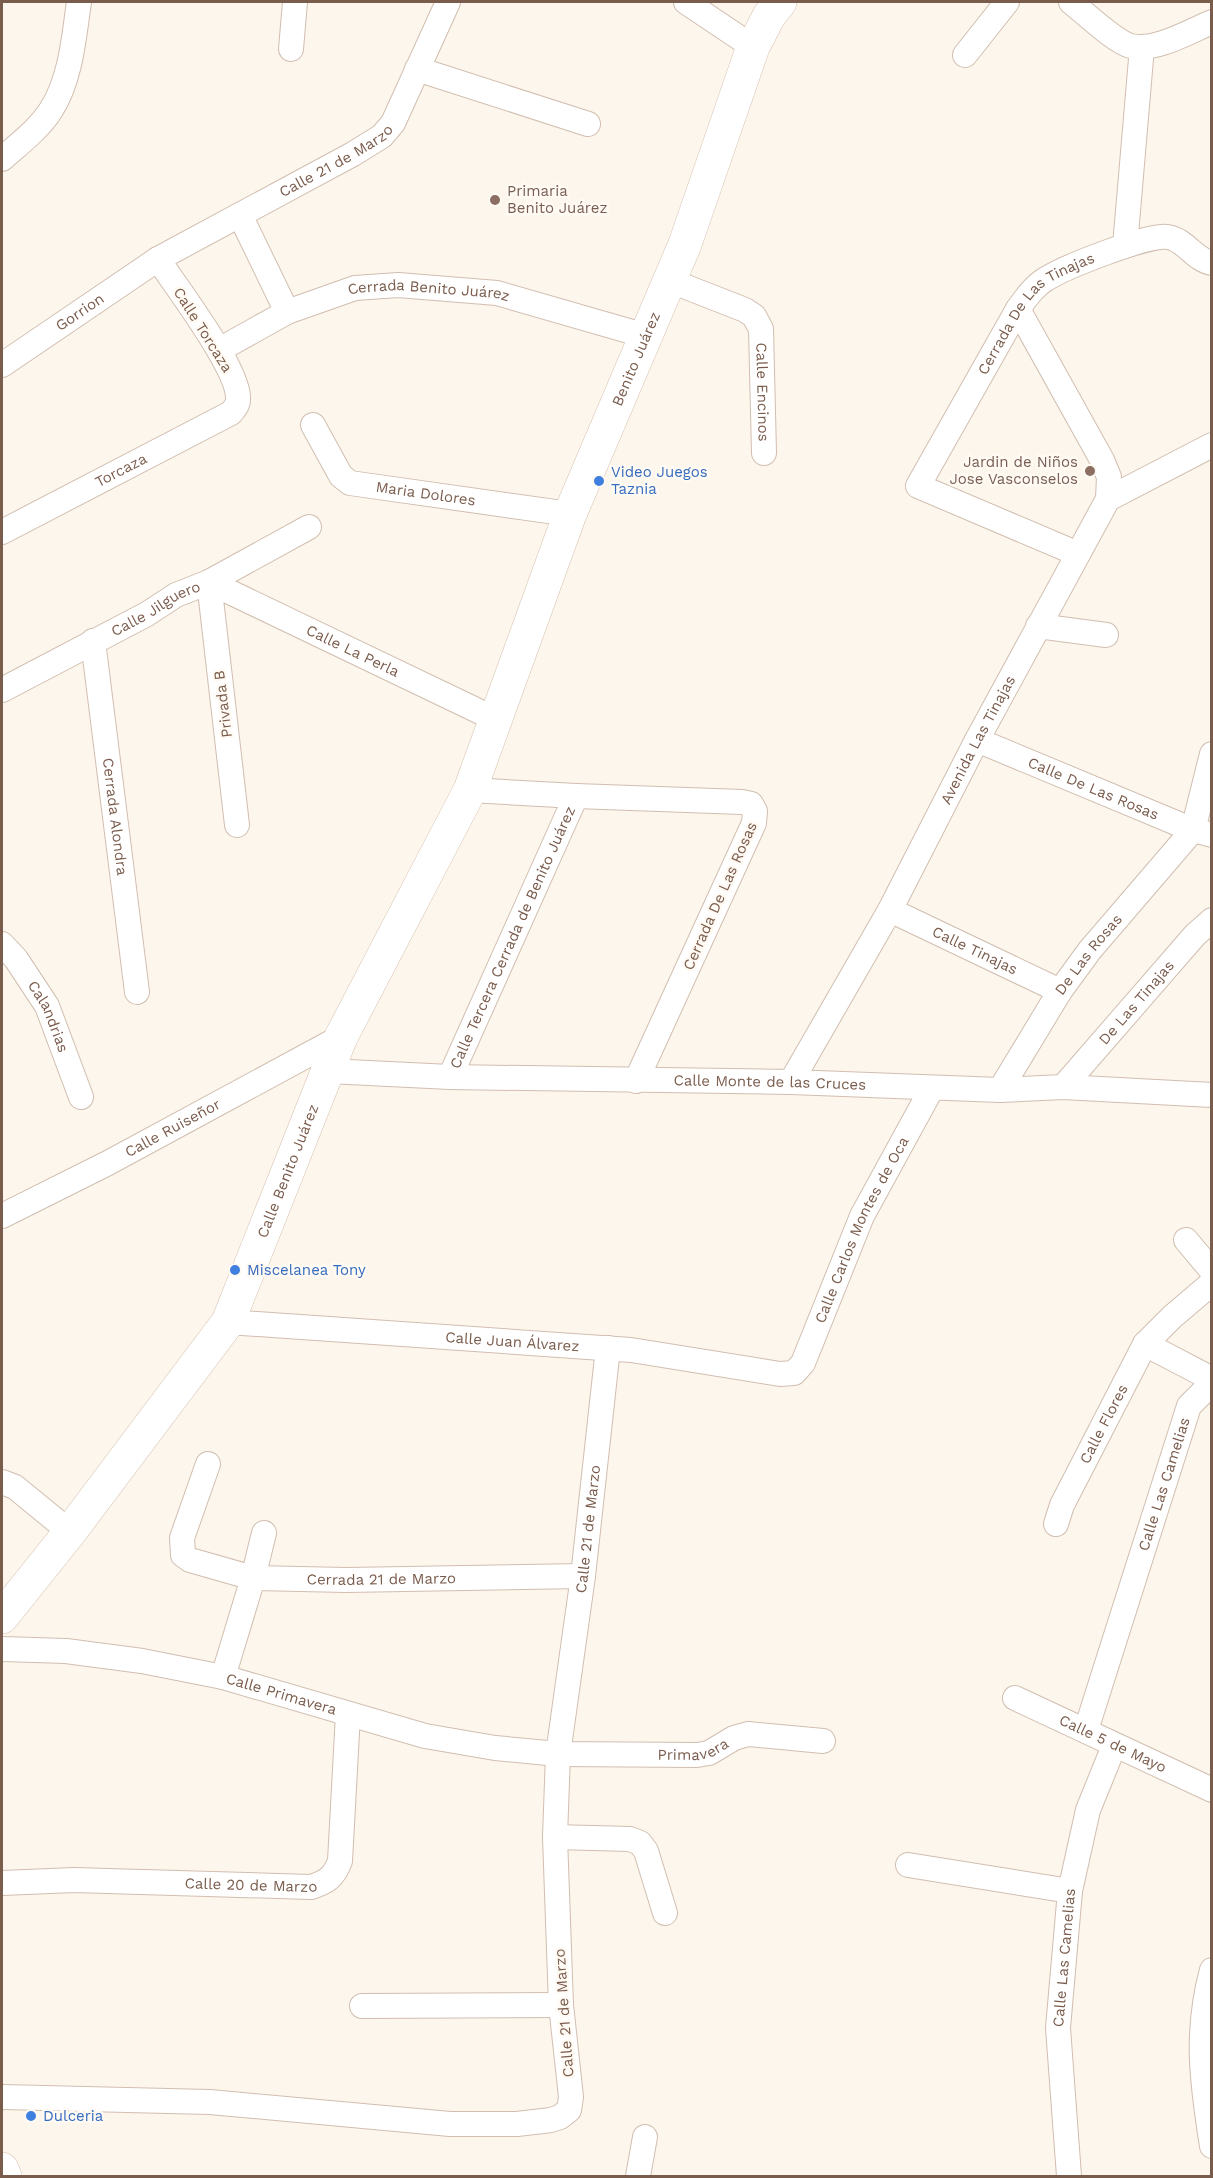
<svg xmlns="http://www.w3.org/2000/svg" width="1213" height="2178" font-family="'Work Sans',sans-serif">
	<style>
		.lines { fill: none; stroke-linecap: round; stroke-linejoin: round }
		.street-casing { stroke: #d1beb0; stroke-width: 26 }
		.secondary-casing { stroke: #d6c0b0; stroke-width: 34 }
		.street { stroke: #fff; stroke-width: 24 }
		.secondary { stroke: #fff; stroke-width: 33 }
		.education-dot { fill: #8d6e63; stroke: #fffaf3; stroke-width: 2 }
		.shop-dot { fill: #3f7fe0; stroke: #fffaf3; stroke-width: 2 }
		.labels { text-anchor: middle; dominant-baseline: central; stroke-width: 5; stroke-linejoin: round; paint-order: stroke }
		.street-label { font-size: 15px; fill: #7a5c4d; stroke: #fffaf3 }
		.education-label { font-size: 15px; fill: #785e54; stroke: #fffaf3; text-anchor: start }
		.shop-label { font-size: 15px; fill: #366cbe; stroke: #fffaf3; text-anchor: start }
	</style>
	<rect width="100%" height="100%" fill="#fdf6ec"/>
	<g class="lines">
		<g class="street-casing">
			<g id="street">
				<path d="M 686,2 L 753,47"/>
				<path d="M 1071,2 C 1085,13 1115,42 1131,46 C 1155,52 1190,31 1212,22"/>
				<path d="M 291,49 L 295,2"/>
				<path d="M 965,55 L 1007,2"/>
				<path d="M 417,69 L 588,124"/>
				<path d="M 2,159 C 19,144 39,129 51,110 C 71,79 74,36 79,2"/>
				<path d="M 240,215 L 287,312"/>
				<path d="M 1125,246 L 1142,47"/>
				<path id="s1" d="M 671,281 L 745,310 L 754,316 L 761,329 L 764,453"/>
				<path d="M 1018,309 L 1102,460 L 1109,477 L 1108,499"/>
				<path id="s2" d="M 219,350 L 287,312 L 355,288 L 398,285 L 497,293 L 646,336"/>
				<path id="s3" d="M 2,365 L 158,259 L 353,154 L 382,136 L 393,123 L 448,2"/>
				<path id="s4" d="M 313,425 L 341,476 L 350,483 L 570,514"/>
				<path id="s5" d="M 2,532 L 231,413 C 235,408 239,404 238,397 C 237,366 176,287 158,259"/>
				<path id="s6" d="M 1078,554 L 918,486 L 1018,309 C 1026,298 1034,286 1046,279 C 1065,267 1148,234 1168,237 C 1186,240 1194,260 1212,263"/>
				<path d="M 1038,626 L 1106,635"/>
				<path id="s7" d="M 93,641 L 137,992"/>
				<path id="s8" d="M 2,690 L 147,614 L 176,595 L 209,582 L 309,527"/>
				<path id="s9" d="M 977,740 L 1193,830 L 1212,835"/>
				<path d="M 470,790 L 576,796 L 742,802 L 751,804 L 755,811 L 754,823 L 636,1081"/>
				<path id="s10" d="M 237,825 L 209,582 L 497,720"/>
				<path id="s11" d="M 890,910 L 1060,991"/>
				<path id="s12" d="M 2,944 L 16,959 L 47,1006 L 81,1097"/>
				<path id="s13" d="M 328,1071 L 450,1077 L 791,1082 L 1000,1090 L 1063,1087 L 1212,1095"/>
				<path id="s14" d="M 450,1077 L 576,796"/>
				<path id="s15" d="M 791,1082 L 890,910 L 977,740 L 1108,499 L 1212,445"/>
				<path id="s16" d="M 1063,1087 L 1195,935 L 1212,920"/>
				<path id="s17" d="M 1000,1090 L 1060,991 L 1090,950 L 1193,830 L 1212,754"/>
				<path id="s18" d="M 2,1216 L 108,1163 L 341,1037"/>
				<path d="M 1186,1240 L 1212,1271"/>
				<path id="s19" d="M 228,1322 L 631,1350 L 780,1374 L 794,1373 L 803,1363 L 862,1216 L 932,1088"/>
				<path d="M 1145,1344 L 1212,1379"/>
				<path id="s20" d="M 208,1464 L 182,1538 L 183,1555 L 190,1560 L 253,1578 L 346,1580 L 583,1576"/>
				<path d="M 2,1482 L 15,1487 L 70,1532"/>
				<path id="s21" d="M 1056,1524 L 1062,1505 L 1145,1344 L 1172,1317 L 1212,1283"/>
				<path id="s22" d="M 2,1649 L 66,1651 L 142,1661 L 223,1677 L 425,1736 L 495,1748 L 558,1754 L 697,1755 L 709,1753 L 734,1738 L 748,1734 L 823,1741"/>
				<path d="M 223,1677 L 253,1578 L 264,1533"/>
				<path id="s23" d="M 1015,1698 L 1212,1790"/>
				<path id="s24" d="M 1086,1730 L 1189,1406 L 1212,1383"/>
				<path d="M 555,1837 L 630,1839 L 640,1843 L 646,1851 L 665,1913"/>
				<path d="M 908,1865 L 1070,1891"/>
				<path id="s25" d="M 2,1883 L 74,1880 L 311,1887 C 327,1882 334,1877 340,1861 L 348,1714"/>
				<path d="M 1212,1970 C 1195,2033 1202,2083 1212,2146"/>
				<path d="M 362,2006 L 561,2005"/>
				<path id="s26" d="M 2,2097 L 210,2102 L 450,2124 L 517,2124 L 551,2120 L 560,2117 L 569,2110 L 571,2097 L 561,2005 L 555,1837 L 558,1754 L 583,1576 L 608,1348"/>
				<path d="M 638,2176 L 645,2137"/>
				<path id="s27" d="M 1069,2176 L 1058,2028 L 1070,1891 L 1088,1810 L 1114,1746"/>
			</g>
		</g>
		<g class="secondary-casing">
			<g id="secondary">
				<path id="s28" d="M 2,1617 L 70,1532 L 228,1322 L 341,1037 L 470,790 L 570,514 L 685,244 L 753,47 L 769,16 L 780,2"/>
				<path d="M 2,2169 L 5,2176"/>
			</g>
		</g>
		<use href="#street" class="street"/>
		<use href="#secondary" class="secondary"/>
	</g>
	<g class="education-dot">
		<circle cx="495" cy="200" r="6"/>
		<circle cx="1090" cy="471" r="6"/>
	</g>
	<g class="shop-dot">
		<circle cx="599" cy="481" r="6"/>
		<circle cx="235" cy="1270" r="6"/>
		<circle cx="31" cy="2116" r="6"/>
	</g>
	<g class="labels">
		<g class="street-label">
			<text stroke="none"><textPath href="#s3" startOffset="392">Calle 21 de Marzo</textPath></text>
			<text stroke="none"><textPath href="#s2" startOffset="224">Cerrada Benito Juárez</textPath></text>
			<text stroke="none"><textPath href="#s3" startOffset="94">Gorrion</textPath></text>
			<text stroke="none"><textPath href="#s6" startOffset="387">Cerrada De Las Tinajas</textPath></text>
			<text transform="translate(203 330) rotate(58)">Calle Torcaza</text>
			<text stroke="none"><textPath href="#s28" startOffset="1419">Benito Juárez</textPath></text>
			<text stroke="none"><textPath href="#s1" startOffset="168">Calle Encinos</textPath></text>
			<text stroke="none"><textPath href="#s5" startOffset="134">Torcaza</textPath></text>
			<text stroke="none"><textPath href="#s4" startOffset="146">Maria Dolores</textPath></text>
			<text stroke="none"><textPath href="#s8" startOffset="174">Calle Jilguero</textPath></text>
			<text stroke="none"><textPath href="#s10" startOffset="404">Calle La Perla</textPath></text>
			<text transform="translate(223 704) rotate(-97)">Privada B</text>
			<text stroke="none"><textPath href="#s15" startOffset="390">Avenida Las Tinajas</textPath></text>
			<text stroke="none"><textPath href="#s9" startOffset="126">Calle De Las Rosas</textPath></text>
			<text stroke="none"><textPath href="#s7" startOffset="177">Cerrada Alondra</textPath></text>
			<text transform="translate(720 896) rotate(-66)">Cerrada De Las Rosas</text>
			<text stroke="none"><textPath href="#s14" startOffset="153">Calle Tercera Cerrada de Benito Juárez</textPath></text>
			<text stroke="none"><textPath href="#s11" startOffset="94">Calle Tinajas</textPath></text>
			<text stroke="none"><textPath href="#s17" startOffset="162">De Las Rosas</textPath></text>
			<text stroke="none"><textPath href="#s16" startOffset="112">De Las Tinajas</textPath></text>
			<text stroke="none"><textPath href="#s12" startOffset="87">Calandrias</textPath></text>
			<text stroke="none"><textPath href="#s13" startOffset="442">Calle Monte de las Cruces</textPath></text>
			<text stroke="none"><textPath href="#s18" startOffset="192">Calle Ruiseñor</textPath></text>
			<text stroke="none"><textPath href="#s28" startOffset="534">Calle Benito Juárez</textPath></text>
			<text stroke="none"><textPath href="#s19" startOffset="728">Calle Carlos Montes de Oca</textPath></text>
			<text stroke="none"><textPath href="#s19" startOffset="285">Calle Juan Álvarez</textPath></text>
			<text stroke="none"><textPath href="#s21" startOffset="111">Calle Flores</textPath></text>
			<text stroke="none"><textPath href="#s24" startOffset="258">Calle Las Camelias</textPath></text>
			<text stroke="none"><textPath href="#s26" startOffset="1155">Calle 21 de Marzo</textPath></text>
			<text stroke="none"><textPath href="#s20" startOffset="298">Cerrada 21 de Marzo</textPath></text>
			<text stroke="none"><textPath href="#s22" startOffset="284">Calle Primavera</textPath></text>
			<text stroke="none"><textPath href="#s23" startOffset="108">Calle 5 de Mayo</textPath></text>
			<text stroke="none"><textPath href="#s22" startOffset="704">Primavera</textPath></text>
			<text stroke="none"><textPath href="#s25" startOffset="249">Calle 20 de Marzo</textPath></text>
			<text stroke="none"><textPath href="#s27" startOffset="219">Calle Las Camelias</textPath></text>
			<text transform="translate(564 2013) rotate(-94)">Calle 21 de Marzo</text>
		</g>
		<g class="education-label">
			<text x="507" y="191">Primaria<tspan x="507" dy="17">Benito Juárez</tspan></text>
			<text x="1078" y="462" text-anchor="end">Jardin de Niños<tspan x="1078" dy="17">Jose Vasconselos</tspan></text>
		</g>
		<g class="shop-label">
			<text x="611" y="472">Video Juegos<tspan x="611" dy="17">Taznia</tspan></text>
			<text x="247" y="1270">Miscelanea Tony</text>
			<text x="43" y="2116">Dulceria</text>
		</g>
	</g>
	<rect width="1213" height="2178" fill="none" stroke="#7a5c4d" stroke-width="6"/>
</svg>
